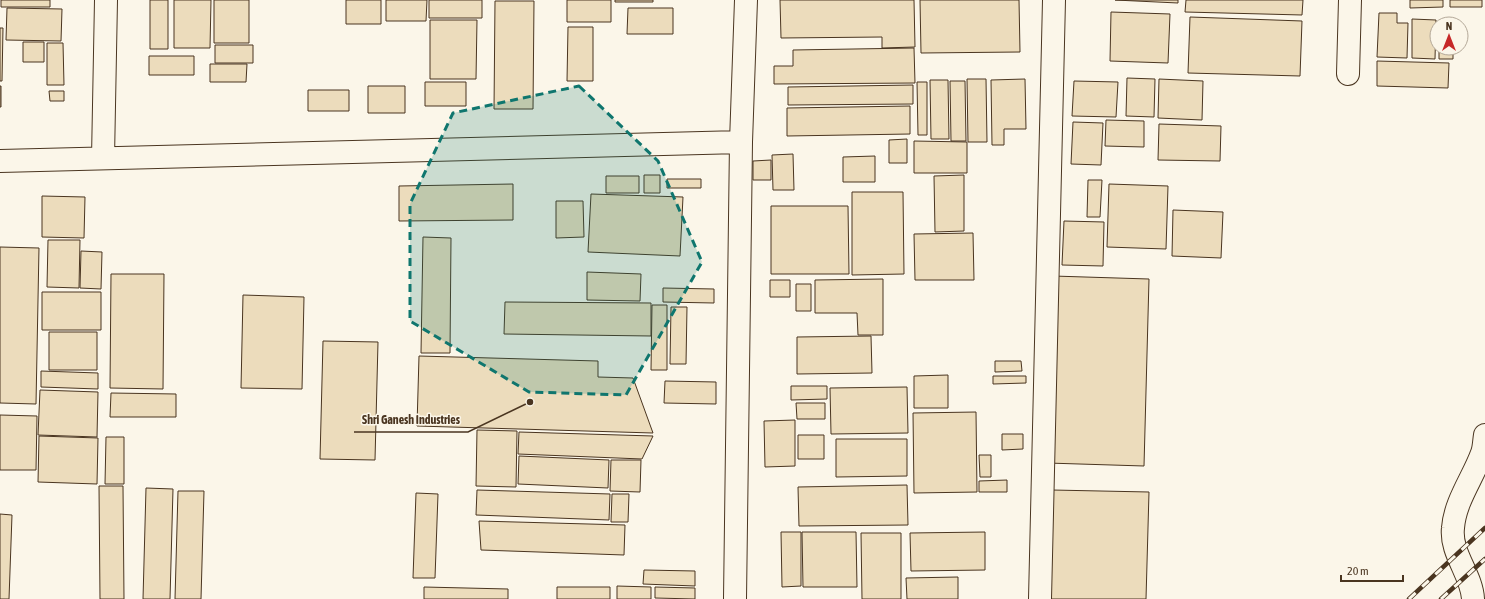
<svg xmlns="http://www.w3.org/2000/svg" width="1485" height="599" font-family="'Asap Condensed',sans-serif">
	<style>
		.building { fill: #ecdcbc; stroke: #4a3520 }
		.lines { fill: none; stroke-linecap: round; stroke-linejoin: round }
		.minor-casing { stroke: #4a3520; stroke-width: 24 }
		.minor { stroke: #fbf6e9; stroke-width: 22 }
		.rail-casing { stroke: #4a3520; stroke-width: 4.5 }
		.rail { stroke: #fbf6e9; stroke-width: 3; stroke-dasharray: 9; stroke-linecap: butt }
		.marked { fill: #0f766e; fill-opacity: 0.2; stroke: #0f766e; stroke-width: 3; stroke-dasharray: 8 5; stroke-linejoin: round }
		.leader { fill: none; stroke: #4a3520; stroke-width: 1.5 }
		.callout-dot { fill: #4a3520; stroke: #fbf6e9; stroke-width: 1.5 }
		.callout-label { font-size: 12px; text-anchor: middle; font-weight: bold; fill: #4a3520; stroke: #fbf6e9; stroke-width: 3; stroke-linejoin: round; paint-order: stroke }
	</style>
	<rect width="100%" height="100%" fill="#fbf6e9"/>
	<path class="building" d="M 1,0 L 50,0 L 50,7 L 1,7 Z
		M 150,0 L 168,0 L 168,49 L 150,49 Z
		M 174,0 L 211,0 L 210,48 L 174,48 Z
		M 214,0 L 249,0 L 249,43 L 214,43 Z
		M 346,0 L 381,0 L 381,24 L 346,24 Z
		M 386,0 L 427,0 L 426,21 L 386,21 Z
		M 429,0 L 482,0 L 482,18 L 429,18 Z
		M 567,0 L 611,0 L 611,22 L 567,22 Z
		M 615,0 L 653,0 L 653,2 L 615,2 Z
		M 780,0 L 914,0 L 915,47 L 882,48 L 882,37 L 781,38 Z
		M 920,0 L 1019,0 L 1020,52 L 921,53 Z
		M 1115,0 L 1178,0 L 1178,3 Z
		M 1186,0 L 1303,0 L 1302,15 L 1185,12 Z
		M 1410,0 L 1443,0 L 1443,7 L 1410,8 Z
		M 1450,0 L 1482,0 L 1482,7 L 1450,7 Z
		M 495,1 L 534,1 L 533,109 L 494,109 Z
		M 7,8 L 62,9 L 61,41 L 6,40 Z
		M 628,8 L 673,8 L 673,34 L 627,34 Z
		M 1111,12 L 1170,14 L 1168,63 L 1110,61 Z
		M 1379,13 L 1397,13 L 1397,23 L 1408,23 L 1407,58 L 1377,57 Z
		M 1190,17 L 1302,21 L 1300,76 L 1188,73 Z
		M 1412,19 L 1436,20 L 1435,59 L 1412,58 Z
		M 430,20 L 477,20 L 476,79 L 430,79 Z
		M 568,27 L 593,27 L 593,81 L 567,81 Z
		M 0,28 L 3,28 L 2,81 L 0,81 Z
		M 23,42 L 44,42 L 44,62 L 23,62 Z
		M 47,43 L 63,43 L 64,85 L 47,85 Z
		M 215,45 L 253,45 L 253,63 L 215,63 Z
		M 914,48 L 915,83 L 774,84 L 774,66 L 793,66 L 793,50 Z
		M 1439,48 L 1453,48 L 1453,59 L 1439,59 Z
		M 149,56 L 194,56 L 194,75 L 149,75 Z
		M 1377,61 L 1449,63 L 1448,88 L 1377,86 Z
		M 210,64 L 247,64 L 246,82 L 210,82 Z
		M 1127,78 L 1155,79 L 1154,117 L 1126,116 Z
		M 967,79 L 986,79 L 987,142 L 968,142 Z
		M 1025,79 L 1026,129 L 1004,129 L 1004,145 L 992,145 L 991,80 Z
		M 1159,79 L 1203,81 L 1202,120 L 1158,118 Z
		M 930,80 L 948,80 L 949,139 L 931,139 Z
		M 950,81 L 965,81 L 966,141 L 951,141 Z
		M 1074,81 L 1118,82 L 1116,117 L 1072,116 Z
		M 425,82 L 466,82 L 466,106 L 425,106 Z
		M 917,82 L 927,82 L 927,135 L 918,135 Z
		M 913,85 L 913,104 L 788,105 L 788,87 Z
		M 0,86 L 1,86 L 1,107 L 0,107 Z
		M 368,86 L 405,86 L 405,113 L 368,113 Z
		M 308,90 L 349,90 L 349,111 L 308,111 Z
		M 49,91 L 64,91 L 64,101 L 50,101 Z
		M 910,106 L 910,134 L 787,136 L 787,108 Z
		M 1106,120 L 1144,121 L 1144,147 L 1105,146 Z
		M 1073,122 L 1103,123 L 1101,165 L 1071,164 Z
		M 1159,124 L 1221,126 L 1220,161 L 1158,160 Z
		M 907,139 L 907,163 L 889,163 L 889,140 Z
		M 914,141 L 967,142 L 967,173 L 914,173 Z
		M 793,154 L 794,190 L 773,190 L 772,155 Z
		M 875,156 L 875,182 L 843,182 L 843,157 Z
		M 771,160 L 771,180 L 753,180 L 753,161 Z
		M 644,175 L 660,175 L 660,193 L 644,193 Z
		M 964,175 L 964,231 L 935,232 L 934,176 Z
		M 606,176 L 639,176 L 639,193 L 606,193 Z
		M 667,179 L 701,179 L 701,188 L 667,188 Z
		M 1088,180 L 1102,180 L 1100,217 L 1087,217 Z
		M 513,184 L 513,220 L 399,221 L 399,186 Z
		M 1109,184 L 1168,186 L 1166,249 L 1107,247 Z
		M 852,192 L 903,192 L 904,274 L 852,275 Z
		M 591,194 L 683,197 L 680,256 L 588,252 Z
		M 42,196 L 85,197 L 84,238 L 42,237 Z
		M 556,201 L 583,201 L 584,237 L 556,238 Z
		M 771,206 L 848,206 L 849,274 L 771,274 Z
		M 1173,210 L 1223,212 L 1221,258 L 1172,256 Z
		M 1064,221 L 1104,222 L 1103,266 L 1062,265 Z
		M 973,233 L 974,280 L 915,280 L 914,234 Z
		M 423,237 L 451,238 L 450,353 L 421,353 Z
		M 48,240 L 80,240 L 79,288 L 47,287 Z
		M 0,247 L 39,248 L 36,404 L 0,403 Z
		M 81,251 L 102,252 L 101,289 L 80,288 Z
		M 587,272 L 641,274 L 640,301 L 587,300 Z
		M 111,274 L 164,274 L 163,389 L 110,388 Z
		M 1053,276 L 1149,279 L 1144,466 L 1047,463 Z
		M 883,279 L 883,335 L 858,335 L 857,313 L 815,313 L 815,280 Z
		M 770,280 L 790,280 L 790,297 L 770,297 Z
		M 796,284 L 811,284 L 811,311 L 796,311 Z
		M 663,288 L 714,289 L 714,303 L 663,302 Z
		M 42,292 L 101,292 L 101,330 L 42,330 Z
		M 243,295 L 304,297 L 302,389 L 241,388 Z
		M 505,302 L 651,303 L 651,336 L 504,334 Z
		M 652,305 L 667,305 L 667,370 L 651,370 Z
		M 671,307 L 687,307 L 686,364 L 670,364 Z
		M 49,332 L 97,332 L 97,370 L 49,370 Z
		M 871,336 L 872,373 L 797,374 L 797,337 Z
		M 323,341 L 378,342 L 375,460 L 320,459 Z
		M 419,356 L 598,361 L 598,377 L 633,378 L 653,433 L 417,426 Z
		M 995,361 L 1021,361 L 1022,371 L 995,372 Z
		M 41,371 L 98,373 L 98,389 L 41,387 Z
		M 948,375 L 948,408 L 914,408 L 914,376 Z
		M 993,376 L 1026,376 L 1026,383 L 993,384 Z
		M 665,381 L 716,382 L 716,404 L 664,403 Z
		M 791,386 L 827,386 L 827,399 L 791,400 Z
		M 907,387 L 908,433 L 831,434 L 830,388 Z
		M 40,390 L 98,392 L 97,437 L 38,435 Z
		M 111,393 L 176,394 L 176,417 L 110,417 Z
		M 796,403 L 825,403 L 825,419 L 797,419 Z
		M 976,412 L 977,492 L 914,493 L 913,413 Z
		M 0,415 L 37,416 L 36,470 L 0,470 Z
		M 795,420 L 795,466 L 765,467 L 764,421 Z
		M 477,430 L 517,431 L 516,487 L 476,486 Z
		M 519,432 L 653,436 L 642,459 L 518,454 Z
		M 1002,434 L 1023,434 L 1023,449 L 1002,450 Z
		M 798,435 L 824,435 L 824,459 L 798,459 Z
		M 39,436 L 98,438 L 97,484 L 38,482 Z
		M 106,437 L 124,437 L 124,484 L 105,484 Z
		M 836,439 L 907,439 L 907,476 L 836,477 Z
		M 979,455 L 991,455 L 991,477 L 980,477 Z
		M 519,456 L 609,460 L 608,488 L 518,484 Z
		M 611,460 L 641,460 L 640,492 L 610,491 Z
		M 1007,480 L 1007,492 L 979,492 L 979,481 Z
		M 907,485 L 908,525 L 799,526 L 798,487 Z
		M 99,486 L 123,486 L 124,599 L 100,599 Z
		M 146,488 L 173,489 L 170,599 L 143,599 Z
		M 477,490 L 610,494 L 609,520 L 476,515 Z
		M 1052,490 L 1149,492 L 1146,599 L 1048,599 Z
		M 178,491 L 204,491 L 201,599 L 175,599 Z
		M 416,493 L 438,494 L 435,578 L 413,578 Z
		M 612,494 L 629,494 L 628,522 L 611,522 Z
		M 0,514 L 12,515 L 9,599 L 0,599 Z
		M 479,521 L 625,525 L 624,555 L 481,550 Z
		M 781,532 L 801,532 L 801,586 L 782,587 Z
		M 802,532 L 856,532 L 857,587 L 803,587 Z
		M 985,532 L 985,570 L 911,571 L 910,533 Z
		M 861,533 L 901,533 L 901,599 L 862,599 Z
		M 644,570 L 695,571 L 695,586 L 643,584 Z
		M 958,577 L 958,599 L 907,599 L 906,578 Z
		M 617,586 L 651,587 L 651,599 L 617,599 Z
		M 424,587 L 508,589 L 508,599 L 424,599 Z
		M 557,587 L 610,587 L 610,599 L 557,599 Z
		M 655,587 L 695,588 L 695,599 L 655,598 Z"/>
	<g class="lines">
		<g class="minor-casing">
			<path id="minor" d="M 1348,74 L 1350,0
				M 103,158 L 106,0
				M 0,161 L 741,142
				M 735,599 L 741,142 L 746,0
				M 1040,599 L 1054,0
				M 1473,599 C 1472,575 1450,553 1453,528 C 1455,501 1473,478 1482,453 C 1484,448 1484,441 1485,435"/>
		</g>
		<use href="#minor" class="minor"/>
		<g class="rail-casing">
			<path id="rail" d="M 1409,599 L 1485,528
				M 1441,599 L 1485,559"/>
		</g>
		<use href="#rail" class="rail"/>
	</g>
	<path class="marked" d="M 579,86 L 658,161 L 702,262 L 626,395 L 529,392 L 410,321 L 410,204 L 453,113 Z"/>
	<path class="leader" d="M530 402L468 432H354"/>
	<circle class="callout-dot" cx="530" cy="402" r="4"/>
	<g class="callout-label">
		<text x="411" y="424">Shri Ganesh Industries</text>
	</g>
	<g transform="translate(1449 36)"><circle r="19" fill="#fbf6e9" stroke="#b4a999"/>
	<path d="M0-3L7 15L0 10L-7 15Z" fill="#c62828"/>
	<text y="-6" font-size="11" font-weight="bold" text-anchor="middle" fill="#4a3520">N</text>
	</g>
	<path d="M1341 575v6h62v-6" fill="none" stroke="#4a3520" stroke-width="2"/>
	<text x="1347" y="575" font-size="12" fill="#4a3520" stroke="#fbf6e9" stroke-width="3" paint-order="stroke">20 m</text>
</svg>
